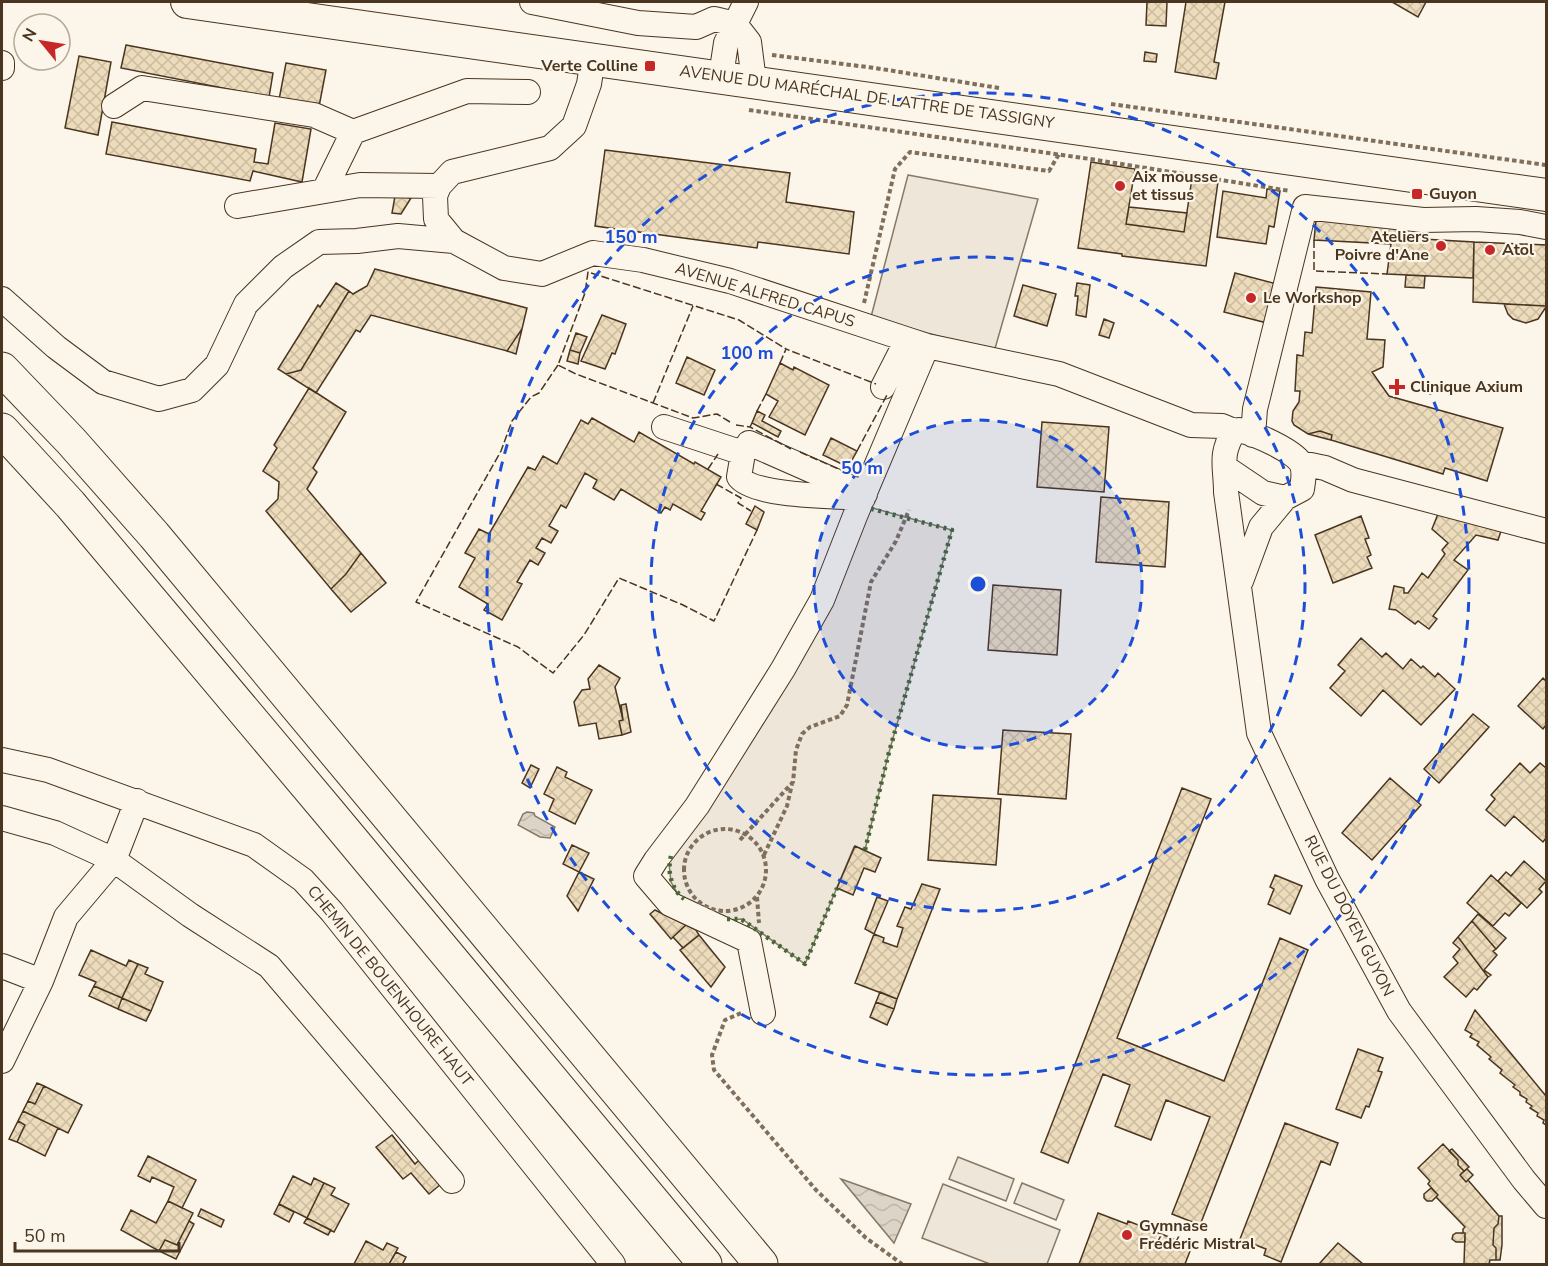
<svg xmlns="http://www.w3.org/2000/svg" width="1548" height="1266" font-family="'Nunito Sans',sans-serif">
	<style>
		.green { fill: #ede6d9; stroke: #887966; stroke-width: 1.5 }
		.water { fill: url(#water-waves); stroke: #887966; stroke-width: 1.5 }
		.building { fill: url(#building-cross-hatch); stroke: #4a3520; stroke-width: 1.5 }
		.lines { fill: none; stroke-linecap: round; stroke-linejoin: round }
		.minor-casing { stroke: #4a3520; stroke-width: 26 }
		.major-casing { stroke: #4a3520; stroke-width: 34 }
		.highway-casing { stroke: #4a3520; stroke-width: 35 }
		.path { stroke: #7f6f5c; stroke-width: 4; stroke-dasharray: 4.5 3; stroke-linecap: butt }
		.minor { stroke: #fbf6e9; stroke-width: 24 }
		.major { stroke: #fbf6e9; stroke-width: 32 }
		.highway { stroke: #fbf6e9; stroke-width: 33 }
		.hedge { stroke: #436837; stroke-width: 4.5; stroke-dasharray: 3 4.5; stroke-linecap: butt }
		.fence { stroke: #4a3520; stroke-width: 1.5; stroke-dasharray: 8 3; stroke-linecap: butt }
		.ring { fill: none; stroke: #1d4ed8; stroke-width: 3; stroke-dasharray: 10 8 }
		.poi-dot { fill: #c62828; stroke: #fbf6e9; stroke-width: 2 }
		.labels { text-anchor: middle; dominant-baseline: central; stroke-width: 4.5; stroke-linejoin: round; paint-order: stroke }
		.poi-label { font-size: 16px; font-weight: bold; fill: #4a3520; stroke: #fbf6e9; text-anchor: start }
		.street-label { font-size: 16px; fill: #4a3520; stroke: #fbf6e9 }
		.centre { fill: #1d4ed8; stroke: #fbf6e9; stroke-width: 3 }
		.ring-label { font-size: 18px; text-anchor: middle; font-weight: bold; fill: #1d4ed8; stroke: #fbf6e9; stroke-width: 4.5; stroke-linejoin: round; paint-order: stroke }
	</style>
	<defs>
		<pattern id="water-waves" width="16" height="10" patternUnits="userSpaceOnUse" patternTransform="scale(1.5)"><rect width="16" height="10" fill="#dcd4c6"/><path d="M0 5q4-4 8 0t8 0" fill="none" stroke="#beb7aa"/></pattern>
		<pattern id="building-cross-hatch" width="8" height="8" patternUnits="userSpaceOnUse" patternTransform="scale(1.5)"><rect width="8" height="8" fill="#ecdcbc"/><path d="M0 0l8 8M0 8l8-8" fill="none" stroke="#ccbda1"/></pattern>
	</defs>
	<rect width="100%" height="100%" fill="#fbf6e9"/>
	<path class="green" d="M 908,175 L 1038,199 L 994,352 L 871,317 Z
		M 869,507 L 952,530 L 888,756 L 865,850 L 854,847 L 805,964 L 742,919 L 729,920 L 679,896 L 671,882 L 669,863 L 674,848 Z
		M 958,1157 L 1014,1179 L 1006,1201 L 949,1179 Z
		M 1022,1183 L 1064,1200 L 1056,1220 L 1014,1203 Z
		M 943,1184 L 1060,1230 L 1047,1264 L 990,1264 L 922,1238 Z"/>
	<path class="water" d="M 527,812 L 534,813 L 535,816 L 555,827 L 550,838 L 540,837 L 518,825 L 523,814 Z
		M 841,1179 L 911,1204 L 894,1243 Z"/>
	<path class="building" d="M 1147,2 L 1167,2 L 1166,26 L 1146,25 Z
		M 1186,2 L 1225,2 L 1214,62 L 1219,63 L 1216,79 L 1175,72 Z
		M 1392,2 L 1426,2 L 1418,17 Z
		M 126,45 L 273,73 L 269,97 L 121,68 Z
		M 1145,52 L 1157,54 L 1156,62 L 1144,61 Z
		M 79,56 L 111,62 L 98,135 L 65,128 Z
		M 286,63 L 326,70 L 318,112 L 278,105 Z
		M 112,122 L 256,149 L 254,162 L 268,164 L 275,123 L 311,129 L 302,182 L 253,171 L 250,181 L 106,154 Z
		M 605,150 L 790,173 L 786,202 L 854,212 L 849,254 L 758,242 L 757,248 L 595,226 Z
		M 1091,162 L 1135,169 L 1126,224 L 1184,232 L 1192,178 L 1218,182 L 1206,266 L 1122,256 L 1122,254 L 1078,248 Z
		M 1267,189 L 1280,191 L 1274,227 L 1269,226 L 1266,244 L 1217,237 L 1223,191 L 1266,198 Z
		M 395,196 L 411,198 L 401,214 L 392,213 Z
		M 1129,207 L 1187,213 L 1184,232 L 1126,224 Z
		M 1316,220 L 1406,226 L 1405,238 L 1474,242 L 1473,278 L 1387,274 L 1391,244 L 1314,240 Z
		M 1474,242 L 1546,245 L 1546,306 L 1473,302 Z
		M 375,269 L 527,308 L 522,329 L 507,351 L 371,315 L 360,332 L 356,330 L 316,393 L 286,374 L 301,370 L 349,291 L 353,294 L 367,286 Z
		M 1235,273 L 1277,284 L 1267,323 L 1224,312 Z
		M 1406,275 L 1425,276 L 1424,288 L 1405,287 Z
		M 336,283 L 349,291 L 301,370 L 286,374 L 278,369 L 318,305 L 320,307 Z
		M 1077,283 L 1090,285 L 1086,317 L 1076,315 L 1078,296 L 1075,296 Z
		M 1023,285 L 1056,294 L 1047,326 L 1014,316 Z
		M 1316,287 L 1371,292 L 1367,339 L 1385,340 L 1383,367 L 1372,372 L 1389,396 L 1503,428 L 1487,481 L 1445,468 L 1443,474 L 1331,440 L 1332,435 L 1320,431 L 1308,434 L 1294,425 L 1292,421 L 1293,411 L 1299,402 L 1300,391 L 1295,391 L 1297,355 L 1303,356 L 1305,332 L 1312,333 Z
		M 1504,304 L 1546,306 L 1546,307 L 1538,319 L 1526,323 L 1513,319 L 1508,314 Z
		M 602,315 L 626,324 L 615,354 L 612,353 L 605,369 L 581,361 Z
		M 1104,319 L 1114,323 L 1109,338 L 1099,335 Z
		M 522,329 L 516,354 L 507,351 Z
		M 576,333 L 587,337 L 580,353 L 570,350 Z
		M 570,350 L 580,353 L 578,364 L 567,361 Z
		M 687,357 L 715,370 L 704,395 L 676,383 Z
		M 780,363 L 793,370 L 794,367 L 829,385 L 805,435 L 769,417 L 778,401 L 766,394 Z
		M 309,388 L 346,412 L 313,468 L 317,472 L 307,489 L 361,553 L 346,574 L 331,589 L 266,511 L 278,499 L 279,482 L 263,471 L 277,448 L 274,445 Z
		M 757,411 L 765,415 L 762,421 L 781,431 L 778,437 L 752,423 Z
		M 592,418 L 634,442 L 639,432 L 694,464 L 695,462 L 721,477 L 701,511 L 705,513 L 701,520 L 673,504 L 670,510 L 665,507 L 661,513 L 621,489 L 614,500 L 593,488 L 597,480 L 585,473 L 566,508 L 561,505 L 549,526 L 558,531 L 551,543 L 542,538 L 536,548 L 545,553 L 538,565 L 530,560 L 517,582 L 522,584 L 502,620 L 484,610 L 488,604 L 459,587 L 475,558 L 465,553 L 479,529 L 489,534 L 528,467 L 535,470 L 543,456 L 557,464 L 581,420 L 588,424 Z
		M 1042,422 L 1109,427 L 1104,492 L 1037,487 Z
		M 1320,431 L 1332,435 L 1331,440 L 1308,434 Z
		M 831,438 L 857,451 L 848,467 L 823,455 Z
		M 1101,497 L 1169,502 L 1165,567 L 1096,562 Z
		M 755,506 L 764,512 L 757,530 L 746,524 Z
		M 1438,514 L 1501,531 L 1498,540 L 1476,535 L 1454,560 L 1468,570 L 1433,616 L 1437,619 L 1429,629 L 1418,621 L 1415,624 L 1396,610 L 1389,609 L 1394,586 L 1404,588 L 1404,593 L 1408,593 L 1422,573 L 1428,578 L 1445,554 L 1442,550 L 1448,543 L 1432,529 Z
		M 1361,516 L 1369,538 L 1365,539 L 1371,555 L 1367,557 L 1372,568 L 1333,583 L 1315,535 Z
		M 361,553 L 386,583 L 351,612 L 331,589 L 346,574 Z
		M 993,585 L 1061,590 L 1057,655 L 988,650 Z
		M 1361,638 L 1382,657 L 1386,653 L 1403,669 L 1411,659 L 1421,668 L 1423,666 L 1435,677 L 1438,673 L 1455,689 L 1421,725 L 1383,690 L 1361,716 L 1330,688 L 1345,671 L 1338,665 Z
		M 599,665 L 620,678 L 615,687 L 623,720 L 619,721 L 622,735 L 599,739 L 596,723 L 579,726 L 574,702 L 582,690 L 590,689 L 588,679 Z
		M 1543,678 L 1546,681 L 1546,725 L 1543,729 L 1518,706 Z
		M 626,704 L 631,732 L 622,735 L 619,721 L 623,720 L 621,705 Z
		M 1473,714 L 1489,727 L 1439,783 L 1424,769 Z
		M 1003,730 L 1071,734 L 1066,799 L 998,794 Z
		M 1520,763 L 1530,773 L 1540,763 L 1546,768 L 1546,838 L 1543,842 L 1514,816 L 1505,826 L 1486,810 L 1495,799 L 1491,795 Z
		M 531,765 L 539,769 L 530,788 L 522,783 Z
		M 557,767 L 567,772 L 565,777 L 592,790 L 575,824 L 549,811 L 554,799 L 544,794 Z
		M 1390,778 L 1421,805 L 1372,860 L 1342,833 Z
		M 1182,788 L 1211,799 L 1117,1038 L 1224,1081 L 1280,938 L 1308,950 L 1200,1225 L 1172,1214 L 1210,1117 L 1166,1100 L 1151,1140 L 1115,1126 L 1130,1085 L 1103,1074 L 1068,1163 L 1041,1152 Z
		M 933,795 L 1001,799 L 996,865 L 928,860 Z
		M 572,845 L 589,853 L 579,872 L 563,864 Z
		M 855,846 L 881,858 L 875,872 L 864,868 L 853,895 L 837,888 Z
		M 1524,861 L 1546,881 L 1539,889 L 1542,892 L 1527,908 L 1498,881 L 1506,872 L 1511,876 Z
		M 579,872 L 594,879 L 578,911 L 567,896 Z
		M 1275,875 L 1302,886 L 1290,914 L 1268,904 L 1274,889 L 1270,887 Z
		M 1491,875 L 1521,903 L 1509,916 L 1505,913 L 1493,926 L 1467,903 Z
		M 922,884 L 940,889 L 897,999 L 855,983 L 874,934 L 884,938 L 883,942 L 897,947 L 903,928 L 897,926 L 905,907 L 911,909 Z
		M 877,897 L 888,901 L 874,934 L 865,929 Z
		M 655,910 L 686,925 L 671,939 L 650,914 Z
		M 1478,914 L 1506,938 L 1496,949 L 1472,921 Z
		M 1472,921 L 1496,949 L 1493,951 L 1497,955 L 1484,970 L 1491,975 L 1488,977 L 1458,937 Z
		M 686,925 L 696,930 L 699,935 L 683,948 L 673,937 Z
		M 699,935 L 725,967 L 711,987 L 680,950 Z
		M 1458,937 L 1488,977 L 1477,990 L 1474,988 L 1466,997 L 1444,977 L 1458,963 L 1453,957 L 1460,949 L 1453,943 Z
		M 91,950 L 126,966 L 129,960 L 138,964 L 122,998 L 94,986 L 96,982 L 79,975 Z
		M 138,964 L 148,968 L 145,974 L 163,982 L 151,1011 L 122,998 Z
		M 94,986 L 122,998 L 118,1009 L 89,996 Z
		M 880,992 L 897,999 L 894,1009 L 876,1002 Z
		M 122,998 L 151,1011 L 146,1021 L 118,1009 Z
		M 876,1002 L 894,1009 L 887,1025 L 870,1017 Z
		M 1475,1010 L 1546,1096 L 1546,1125 L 1543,1123 L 1544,1120 L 1537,1116 L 1538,1113 L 1530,1108 L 1532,1106 L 1526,1102 L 1527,1099 L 1520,1095 L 1520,1092 L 1513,1087 L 1515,1085 L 1500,1073 L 1502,1070 L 1489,1059 L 1491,1057 L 1477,1045 L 1479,1042 L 1470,1037 L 1472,1034 L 1465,1030 Z
		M 1358,1049 L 1383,1058 L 1378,1071 L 1382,1072 L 1369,1107 L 1366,1106 L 1361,1118 L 1336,1109 Z
		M 37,1083 L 44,1086 L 35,1104 L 28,1101 Z
		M 44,1086 L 82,1105 L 68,1133 L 23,1111 L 28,1101 L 35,1104 Z
		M 23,1111 L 58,1128 L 45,1156 L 17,1142 L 25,1125 L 18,1121 Z
		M 18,1121 L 25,1125 L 17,1142 L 9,1139 Z
		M 1285,1123 L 1338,1143 L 1330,1165 L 1321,1161 L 1281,1262 L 1264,1255 L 1266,1249 L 1240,1239 Z
		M 392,1135 L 415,1164 L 420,1159 L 441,1184 L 429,1194 L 411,1173 L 403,1179 L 376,1147 Z
		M 1443,1144 L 1458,1160 L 1458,1165 L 1464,1171 L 1460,1175 L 1466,1182 L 1468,1180 L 1499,1216 L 1498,1224 L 1494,1228 L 1493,1245 L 1496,1248 L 1496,1260 L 1490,1260 L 1489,1264 L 1464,1264 L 1465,1233 L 1463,1233 L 1463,1229 L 1465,1227 L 1436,1197 L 1438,1195 L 1428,1184 L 1430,1181 L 1418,1168 Z
		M 1452,1149 L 1469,1167 L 1464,1171 L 1458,1165 L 1458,1160 L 1449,1151 Z
		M 148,1156 L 196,1180 L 182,1208 L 168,1201 L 174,1187 L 152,1177 L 150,1182 L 138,1176 Z
		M 1467,1169 L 1473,1175 L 1466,1182 L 1460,1175 Z
		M 293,1176 L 311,1185 L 314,1178 L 324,1183 L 307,1218 L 279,1204 Z
		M 324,1183 L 335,1188 L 331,1195 L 349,1204 L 334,1232 L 307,1218 Z
		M 1431,1188 L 1438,1195 L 1432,1201 L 1427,1201 L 1424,1198 L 1424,1194 Z
		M 168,1201 L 193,1213 L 177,1245 L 165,1240 L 159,1251 L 121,1230 L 131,1210 L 156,1223 Z
		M 279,1204 L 294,1212 L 289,1222 L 274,1214 Z
		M 201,1209 L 224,1220 L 221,1227 L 198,1216 Z
		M 1098,1213 L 1127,1224 L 1128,1221 L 1192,1246 L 1185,1264 L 1079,1264 Z
		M 1499,1216 L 1502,1216 L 1502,1245 L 1500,1260 L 1496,1260 L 1496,1248 L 1493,1245 L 1494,1228 L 1498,1224 Z
		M 307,1218 L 331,1230 L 328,1235 L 304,1223 Z
		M 189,1221 L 194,1224 L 176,1259 L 159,1251 L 165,1240 L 177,1245 Z
		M 1456,1233 L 1465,1233 L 1465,1242 L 1456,1242 L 1452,1239 L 1453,1235 Z
		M 366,1241 L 383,1250 L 387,1243 L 398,1248 L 389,1264 L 354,1264 Z
		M 1338,1243 L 1363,1264 L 1319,1264 Z
		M 396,1252 L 406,1257 L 403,1263 L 405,1264 L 389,1264 Z"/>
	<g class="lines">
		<g class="minor-casing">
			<path id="minor" d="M 532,2 L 638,23 L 696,27 L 714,19 L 735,24 L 746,2
				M 593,58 L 589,84 L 574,126 L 550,148 L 452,172 L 439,186 L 435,196 L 436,219 L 454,241 L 504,268 L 542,274 L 593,253 L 643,260 L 730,281 L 927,346 L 1059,374 L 1191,425 L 1222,426 L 1234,431
				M 2,63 L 2,68
				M 721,76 L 726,43 L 735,24 L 749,42 L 754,81
				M 114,106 L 142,88 L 314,115 L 353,132
				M 324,191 L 353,132 L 467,91 L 528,92
				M 237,206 L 360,185 L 439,186
				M 2,299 L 56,347 L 103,382 L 159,399 L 192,390 L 217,365 L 246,304 L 283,267 L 319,242 L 357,241 L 398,236 L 454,241
				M 883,387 L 907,340
				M 664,427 L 743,453
				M 1253,435 L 1255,409 L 1305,207 L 1423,220 L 1476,219 L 1520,222 L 1546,227
				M 1301,463 L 1325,468 L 1353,480 L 1546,531
				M 1226,468 L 1263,493 L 1285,498 L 1302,489 C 1303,481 1305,473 1302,465 C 1296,451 1253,433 1239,430 L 1234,431 C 1219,456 1226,466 1226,492 L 1259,733 L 1327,879 L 1399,1011 L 1524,1180 L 1546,1206
				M 863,498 C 836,496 755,497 739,477 L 743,453 L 749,443 L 865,494
				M 1241,581 L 1261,527 L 1285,498
				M 2,760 L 48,770 L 254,845 L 303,880 L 332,912 L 613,1264
				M 137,801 L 114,860 L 190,915 L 269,966 L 452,1181
				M 2,818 L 55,833 L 114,860 L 66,917 L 41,981 L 2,1061
				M 2,966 L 41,981
				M 763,1013 L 749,941 L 670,904 L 646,876 L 656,860 L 697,806 L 783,669 L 822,600 L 855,516 L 927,346"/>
		</g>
		<g class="major-casing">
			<path id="major" d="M 187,2 L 1546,195"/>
		</g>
		<g class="highway-casing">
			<path id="highway" d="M 2,369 L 71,441 L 154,535 L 761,1264
				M 2,430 L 70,504 L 328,811 L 705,1264"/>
		</g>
		<path class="path" d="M 772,55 L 875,68 L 999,88
			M 1111,104 L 1546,165
			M 749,110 L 1090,159 L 1290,191
			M 864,303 L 895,169 L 910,152 L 1049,171 L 1059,154
			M684 870a41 41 0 1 1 82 0a41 41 0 1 1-82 0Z
			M 740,840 L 793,782 L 796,750 L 802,734 L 810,727 L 840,716 L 847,705 L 871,582 L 896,541 L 909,510
			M 764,855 L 787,806 L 792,784
			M 757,897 L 759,923
			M 741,1013 L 725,1020 L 712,1055 L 714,1070 L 816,1190 L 866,1238 L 902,1264"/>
		<use href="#minor" class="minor"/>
		<use href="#major" class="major"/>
		<use href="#highway" class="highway"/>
		<path class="hedge" d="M 865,850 L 888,756 L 952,530 L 868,508
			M 671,856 C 667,871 671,889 684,899
			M 727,919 L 741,919 L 805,964 L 837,888"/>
		<path class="fence" d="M 1314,240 L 1314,271 L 1387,274
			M 780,363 L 786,349 L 876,384
			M 558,365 L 539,393 L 531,397 L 512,421 L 501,451 L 416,602 L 518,647 L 553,673 L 584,635 L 619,578 L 683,605 L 714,621 L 757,530
			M 653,403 L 693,306
			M 757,411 L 766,394
			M 730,422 L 717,414 L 693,418 L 576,374 L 558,365 L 585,293 L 588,272 L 739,320 L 786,349
			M 752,423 L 750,427 L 791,449
			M 736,425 L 750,427
			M 857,451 L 887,395
			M 800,452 L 845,472 L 848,467
			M 708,469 L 718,454
			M 716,484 L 741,498 L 738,503 L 751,511"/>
	</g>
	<circle cx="978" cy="584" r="164" fill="#1d4ed8" fill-opacity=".12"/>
	<g class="ring">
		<circle cx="978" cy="584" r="164"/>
		<circle cx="978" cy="584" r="327"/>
		<circle cx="978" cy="584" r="491"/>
	</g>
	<g class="poi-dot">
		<rect x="644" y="60" width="12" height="12" rx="3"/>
		<circle cx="1120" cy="186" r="6"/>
		<rect x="1411" y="188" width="12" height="12" rx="3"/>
		<circle cx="1441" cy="246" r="6"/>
		<circle cx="1490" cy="250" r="6"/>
		<circle cx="1251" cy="298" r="6"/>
		<path d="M1394 378h6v6h6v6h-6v6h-6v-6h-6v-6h6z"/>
		<circle cx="1127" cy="1235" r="6"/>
	</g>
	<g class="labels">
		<g class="poi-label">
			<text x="638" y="66" text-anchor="end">Verte Colline</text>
			<text x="1132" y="177">Aix mousse<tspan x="1132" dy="18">et tissus</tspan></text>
			<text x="1429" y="194">Guyon</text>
			<text x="1429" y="237" text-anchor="end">Ateliers<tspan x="1429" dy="18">Poivre d'Ane</tspan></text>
			<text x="1502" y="250">Atol</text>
			<text x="1263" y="298">Le Workshop</text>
			<text x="1410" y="387">Clinique Axium</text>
			<text x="1139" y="1226">Gymnase<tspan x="1139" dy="18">Frédéric Mistral</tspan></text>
		</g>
		<g class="street-label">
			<text transform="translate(867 97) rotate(8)">AVENUE DU MARÉCHAL DE LATTRE DE TASSIGNY</text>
			<text transform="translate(765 295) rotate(17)">AVENUE ALFRED CAPUS</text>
			<text transform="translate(1349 916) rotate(63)">RUE DU DOYEN GUYON</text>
			<text transform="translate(390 986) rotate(51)">CHEMIN DE BOUENHOURE HAUT</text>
		</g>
	</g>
	<circle cx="978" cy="584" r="9" class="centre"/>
	<g class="ring-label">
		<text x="631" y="243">150 m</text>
		<text x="747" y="359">100 m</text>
		<text x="862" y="474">50 m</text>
	</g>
	<rect width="1548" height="1266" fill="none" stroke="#4a3520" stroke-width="6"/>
	<g transform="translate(42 42) rotate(300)"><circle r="28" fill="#fbf6e9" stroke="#b4a999" stroke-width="1.5"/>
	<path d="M0-4.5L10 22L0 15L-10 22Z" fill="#c62828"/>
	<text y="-9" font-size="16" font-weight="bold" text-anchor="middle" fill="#4a3520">N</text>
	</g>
	<path d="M15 1242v9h164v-9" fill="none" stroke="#4a3520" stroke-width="3"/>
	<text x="24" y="1242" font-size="18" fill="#4a3520" stroke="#fbf6e9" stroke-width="4.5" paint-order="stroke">50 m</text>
</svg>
